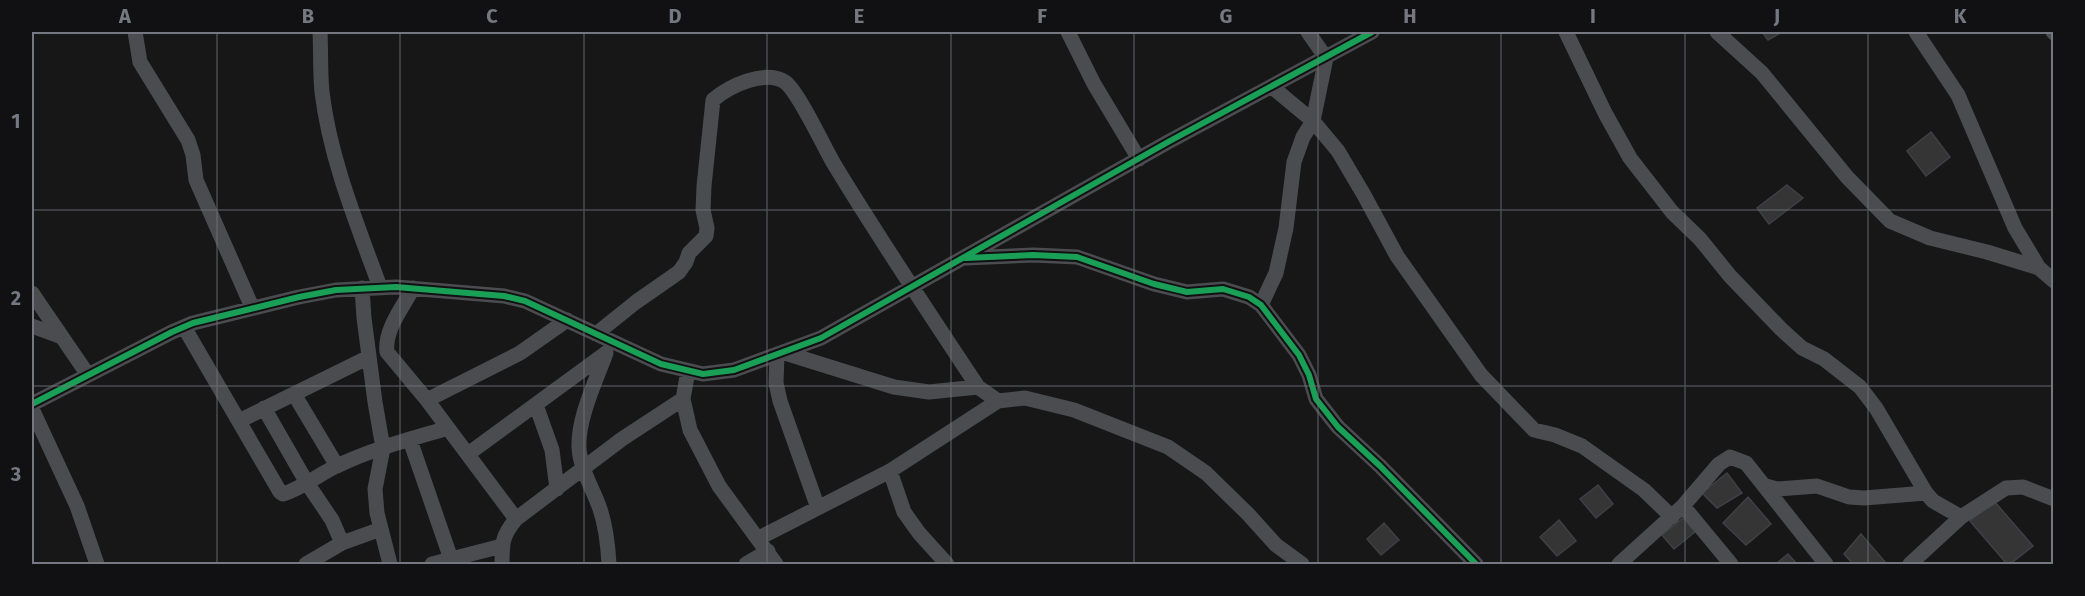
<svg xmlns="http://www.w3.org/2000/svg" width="2085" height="596" font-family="'Fira Sans',sans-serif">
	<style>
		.building { fill: #353536; stroke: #3f4043; stroke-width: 1.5 }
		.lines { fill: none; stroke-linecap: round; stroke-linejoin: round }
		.street { stroke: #4b4c50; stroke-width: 15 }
		.cycleway-casing { stroke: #111113; stroke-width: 10 }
		.cycleway { stroke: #1a9f57; stroke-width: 6 }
		.grid { fill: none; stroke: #757880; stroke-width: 1.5; stroke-opacity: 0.55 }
		.neatline { fill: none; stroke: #757880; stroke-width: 2 }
		.grid-label { font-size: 20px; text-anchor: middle; font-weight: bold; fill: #757880 }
	</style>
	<rect width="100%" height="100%" fill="#171717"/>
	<path class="building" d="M 1762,32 L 1782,32 L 1768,40 Z
		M 1931,132 L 1950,157 L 1926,176 L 1907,151 Z
		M 1787,185 L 1803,198 L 1769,224 L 1757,208 Z
		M 1727,473 L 1742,493 L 1717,508 L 1702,493 Z
		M 1598,485 L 1613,504 L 1596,518 L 1580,499 Z
		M 1748,497 L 1771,524 L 1746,545 L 1723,523 Z
		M 1994,501 L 2033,546 L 2010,564 L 2007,564 L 1970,521 Z
		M 1683,518 L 1695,532 L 1674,549 L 1662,535 Z
		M 1559,520 L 1576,541 L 1557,556 L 1540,537 Z
		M 1384,523 L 1399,540 L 1381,555 L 1367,539 Z
		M 1861,534 L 1886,563 L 1853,564 L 1844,554 Z
		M 1788,554 L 1797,564 L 1776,564 Z"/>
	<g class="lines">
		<path class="street" d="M 135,32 L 140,62 L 188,140 L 193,155 L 196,180 L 252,307
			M 320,32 C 321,51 320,72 322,92 C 330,159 357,224 380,287
			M 1068,32 L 1094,84 L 1139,159
			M 1566,32 L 1605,113 L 1630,158 L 1672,212 L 1700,239 L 1730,276 L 1781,329 L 1802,348 L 1824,359 L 1860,387 L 1876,408 L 1926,493
			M 1717,32 L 1762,73 L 1847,177 L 1890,221 L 1930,238 L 1987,252 L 2039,268
			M 1916,32 L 1958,95 L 2015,228 L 2039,268 L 2054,281
			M 2053,32 L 2054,33
			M 1272,87 L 1313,121 L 1338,151 L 1364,195 L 1397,256 L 1481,375 L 1534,430 L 1555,435 L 1582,446 L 1644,490 L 1672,517
			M 966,258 L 1033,255 L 1077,257 L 1154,284 L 1187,292 L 1223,289 L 1249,297 L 1261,305 L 1299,355 L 1309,375 L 1316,399 L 1338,427 L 1380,466 L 1476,564
			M 362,288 L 364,318 L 375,402 L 383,448 L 375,489 L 377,513 L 390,564
			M 413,288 C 403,307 384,330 387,352 L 427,400 L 516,519
			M 32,293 L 88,375
			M 1261,305 L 1276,273 L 1286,228 L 1294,162 L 1303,137 L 1313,121 L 1326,58 L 1308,32
			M 32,326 L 62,337
			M 184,327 L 280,492 L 283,494 C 303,488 319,474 337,466 C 372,449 411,439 448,428
			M 596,334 L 636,302 L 679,272 L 686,262 L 689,253 L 706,236 L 707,228 L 703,210 L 704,186 L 713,100 C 729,86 765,69 785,82 C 798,91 824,147 834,164 C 880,240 929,313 978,387
			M 606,353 C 596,381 578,417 579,447 C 580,470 593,488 600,509 C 606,527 608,546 609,564
			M 785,353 L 894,387 L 929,392 L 978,387 L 998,401 L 1025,398 L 1074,410 L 1168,447 L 1206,473 L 1248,514 L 1276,545 L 1302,564
			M 777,355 L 776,383 L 780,401 L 818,508
			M 688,371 L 683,399 L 690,430 L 719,486 L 776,564
			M 294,394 L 337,466
			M 427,400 L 520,353 L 567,320
			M 32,404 L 172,332 L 193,323 L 299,297 L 336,290 L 396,287 L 504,296 L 525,301 L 661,364 L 703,374 L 734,370 L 821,338 L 1168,142 L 1372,32
			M 536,405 L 552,450 L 557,489
			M 264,408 L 307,483 L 332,520 L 342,543
			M 32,409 L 77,506 L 97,564
			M 239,421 L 369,357
			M 410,440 L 451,559
			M 468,454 L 606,353
			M 890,471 L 904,512 L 919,533 L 947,564
			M 1766,486 L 1777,489 L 1817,486 L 1849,497 L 1864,498 L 1926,493 L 1933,501 L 1961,517
			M 1683,506 L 1731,564
			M 759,538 L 890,471 L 998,401
			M 306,564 L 342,543 L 381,529
			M 432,564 L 502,546
			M 502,564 C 502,543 502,536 516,519 L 622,439 L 683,399
			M 746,564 L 768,551
			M 1619,564 L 1683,506 L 1719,464 L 1730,457 L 1746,463 L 1826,564
			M 1910,564 L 1961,517 L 2006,488 L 2023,487 L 2054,499"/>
		<g class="cycleway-casing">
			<path id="cycleway" d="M 966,258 L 1033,255 L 1077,257 L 1154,284 L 1187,292 L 1223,289 L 1249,297 L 1261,305 L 1299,355 L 1309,375 L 1316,399 L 1338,427 L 1380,466 L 1476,564
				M 32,404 L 172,332 L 193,323 L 299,297 L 336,290 L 396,287 L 504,296 L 525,301 L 661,364 L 703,374 L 734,370 L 821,338 L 1168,142 L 1372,32"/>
		</g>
		<use href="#cycleway" class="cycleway"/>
	</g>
	<path class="grid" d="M 217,32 L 217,564M 400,32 L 400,564M 584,32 L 584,564M 767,32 L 767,564M 951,32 L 951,564M 1134,32 L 1134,564M 1318,32 L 1318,564M 1501,32 L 1501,564M 1685,32 L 1685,564M 1868,32 L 1868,564M 32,210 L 2054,210M 32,386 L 2054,386"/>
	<rect width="2085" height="596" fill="none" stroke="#111113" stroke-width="66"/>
	<rect x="33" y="33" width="2019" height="530" class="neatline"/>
	<g class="grid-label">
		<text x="125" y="23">A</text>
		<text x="308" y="23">B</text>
		<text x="492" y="23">C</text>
		<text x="675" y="23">D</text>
		<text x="859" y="23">E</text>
		<text x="1042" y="23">F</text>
		<text x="1226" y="23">G</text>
		<text x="1410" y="23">H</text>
		<text x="1593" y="23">I</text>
		<text x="1777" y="23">J</text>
		<text x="1960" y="23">K</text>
		<text x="16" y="128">1</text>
		<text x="16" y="305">2</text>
		<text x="16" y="481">3</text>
	</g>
</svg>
